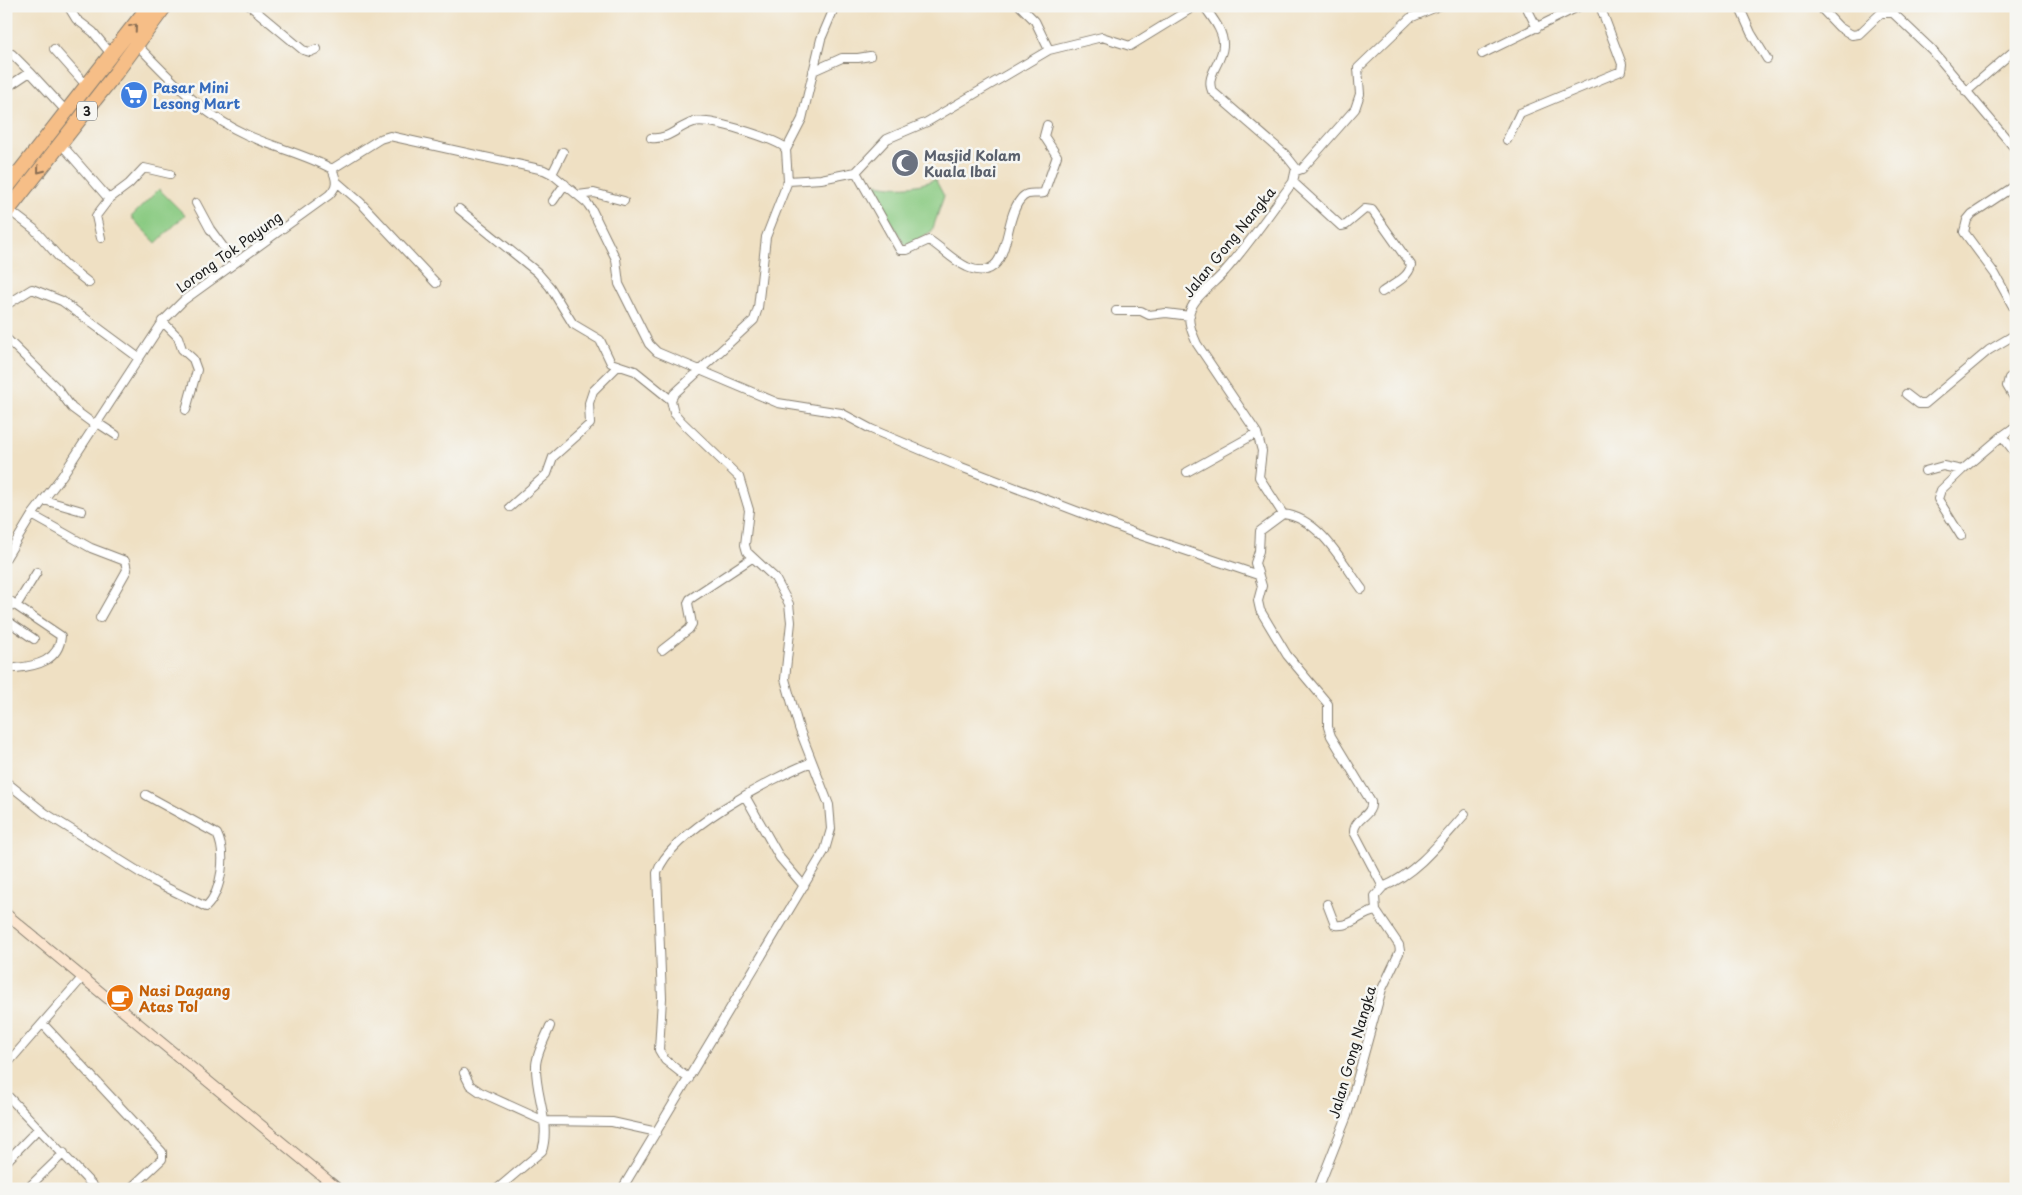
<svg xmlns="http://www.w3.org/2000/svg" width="2022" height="1195" font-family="'Playpen Sans',sans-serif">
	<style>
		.green { fill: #89ca81; stroke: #52734e }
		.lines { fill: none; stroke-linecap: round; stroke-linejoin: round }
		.street-casing { stroke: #867e70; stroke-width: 10 }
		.secondary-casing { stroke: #867e70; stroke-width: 12 }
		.highway-casing { stroke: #867e70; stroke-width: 16 }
		.street { stroke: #fff; stroke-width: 8 }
		.secondary { stroke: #fbe5cf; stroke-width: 10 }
		.highway { stroke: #f6be87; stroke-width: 14 }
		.oneway { stroke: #896d52 }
		.labels { text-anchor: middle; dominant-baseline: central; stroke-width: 5; stroke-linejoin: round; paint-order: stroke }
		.shield { fill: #f6f6f2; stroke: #5d5d5c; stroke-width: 1 }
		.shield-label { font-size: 12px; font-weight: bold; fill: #1c1c1c }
		.shop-label { font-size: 14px; font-weight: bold; fill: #366cbe; stroke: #f6f6f2; text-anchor: start }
		.worship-label { font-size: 14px; font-weight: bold; fill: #5b616d; stroke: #f6f6f2; text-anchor: start }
		.street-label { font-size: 14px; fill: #1c1c1c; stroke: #f6f6f2 }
		.food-label { font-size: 14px; font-weight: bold; fill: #c56008; stroke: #f6f6f2; text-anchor: start }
	</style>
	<rect width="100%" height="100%" fill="#f6f6f2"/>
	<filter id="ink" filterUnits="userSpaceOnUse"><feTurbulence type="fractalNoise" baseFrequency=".02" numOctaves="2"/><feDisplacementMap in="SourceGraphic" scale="10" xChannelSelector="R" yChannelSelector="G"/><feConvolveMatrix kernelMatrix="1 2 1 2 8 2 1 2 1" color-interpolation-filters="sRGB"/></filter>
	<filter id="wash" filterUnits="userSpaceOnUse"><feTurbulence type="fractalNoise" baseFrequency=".0096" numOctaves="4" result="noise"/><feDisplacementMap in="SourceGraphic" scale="20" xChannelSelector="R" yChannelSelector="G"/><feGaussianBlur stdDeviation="1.12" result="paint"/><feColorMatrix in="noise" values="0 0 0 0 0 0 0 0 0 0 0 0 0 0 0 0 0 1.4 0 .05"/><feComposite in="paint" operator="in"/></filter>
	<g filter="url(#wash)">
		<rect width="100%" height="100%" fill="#efe0c3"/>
		<path class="green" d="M 935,179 L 944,196 L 932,231 L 910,244 L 905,245 L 871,185 L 874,183 C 892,188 918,188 935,179 Z
			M 159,189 L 185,215 L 156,243 L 131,217 Z"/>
	</g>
	<g filter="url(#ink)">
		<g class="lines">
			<g class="street-casing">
				<path id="street" d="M 68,6 L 76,19 L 93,32 L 111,54
					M 250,6 L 303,50 L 310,52 L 317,49
					M 1020,6 L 1035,21 L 1049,50 L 1102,37 L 1130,46 L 1195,6
					M 1204,6 C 1212,18 1224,31 1223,46 C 1222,63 1205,75 1212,91 L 1285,154 L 1296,168 L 1293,182 C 1271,211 1250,243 1225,271 C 1215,283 1195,296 1190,311 C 1187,322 1193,335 1197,344 L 1257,433 L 1262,451 L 1259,477 L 1283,514
					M 1526,6 L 1537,28
					M 1739,6 L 1751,33 L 1767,59
					M 1819,6 L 1839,27 L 1852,35 L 1859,34 L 1881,13 L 1893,13 L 1932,50 L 2016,150
					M 54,49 L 86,85
					M 1482,54 L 1580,6
					M 6,55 L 12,54 L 30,72
					M 813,71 L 842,58 L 858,58 L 870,56
					M 6,88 L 30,72 L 66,111
					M 1966,92 L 2016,49
					M 651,138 C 669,140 677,127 694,122 C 710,118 768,137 783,146 L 786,150 L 788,181
					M 1507,140 L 1520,113 L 1621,71 L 1622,64 L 1600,6
					M 61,144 L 109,199 L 96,216 L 101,238
					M 786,150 L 802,119 L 821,39 L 835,6
					M 6,166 L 17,176
					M 332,169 L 380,139 L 390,136 L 544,170 L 552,174 L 587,203 L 592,210 L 616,259 L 619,284 L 649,344 L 657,352 L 778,403 L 841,413 L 871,429 L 961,467 L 1134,533 L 1258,575
					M 1296,171 L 1302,169 L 1355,109 L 1360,94 L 1358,68 L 1410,18 L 1439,6
					M 856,172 L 900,250 L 907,250 L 929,240 C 942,248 952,260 967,267 C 1012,286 1002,221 1020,200 C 1027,190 1035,195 1044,193 L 1057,156 L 1044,136 L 1047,125
					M 552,174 L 563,152
					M 337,182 L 360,202 L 436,283
					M 1293,182 L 1341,226 L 1346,225 L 1365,209 L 1372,210 L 1411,265 C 1409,278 1392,285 1382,292
					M 2016,185 L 1972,214 L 1967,220 L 1964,232 L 1995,274 L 2016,312
					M 578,195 L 594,193 L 624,201
					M 109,199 L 129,184 L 144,168 L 170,174
					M 553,201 L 565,184
					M 196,203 L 210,229 L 235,263
					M 459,209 L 537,272 L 550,287 L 573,324 L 600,340 L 611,363 L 635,371 L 671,400
					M 9,210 L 34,229 L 65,264 L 89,283
					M 6,305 L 32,289 L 62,301 L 139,358
					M 1116,311 L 1141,311 L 1149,315 L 1166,313 L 1190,316
					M 162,321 L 178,337 L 182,349 L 193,359 L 197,370 L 186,410
					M 6,338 L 58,389 L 72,408 L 95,425
					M 2016,373 L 2009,378 L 2007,386 L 2016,401
					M 1906,394 L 1919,404 L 1925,404 L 1989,350 L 2016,334
					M 96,422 L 116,435
					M 2016,426 L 2002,436 L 2016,454
					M 1925,471 L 1943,466 L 1962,470 L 2002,436
					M 1187,472 L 1257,433
					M 44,500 L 82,511
					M 510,507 L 547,474 L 553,457 L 590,424 L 589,403 L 593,391 L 617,367
					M 32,515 L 91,548 L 125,561 L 127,570 L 100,618
					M 1961,536 L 1938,499 L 1941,490 L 1962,470
					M 6,558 L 32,515 L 62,476 L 164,320 L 184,300 L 329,195 C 338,186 337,180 332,169 C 305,154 275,148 247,135 C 202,115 171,79 137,45
					M 6,599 L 61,636 C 59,661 36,666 16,668
					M 16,606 L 37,572
					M 6,611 L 12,602
					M 6,620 L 34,639
					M 662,650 L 689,629 L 692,624 L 688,603 L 690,599 L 752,558
					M 6,782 L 45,813 L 155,882 L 206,907 C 222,891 227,854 217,834 L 146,795
					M 745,796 L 780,858 L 804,886
					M 1383,887 C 1417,873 1441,841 1465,814
					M 1327,904 L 1335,925 C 1353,927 1360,913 1376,911
					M 43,1024 L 162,1152 L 162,1159 L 130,1189
					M 6,1065 L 82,978
					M 464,1073 L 470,1085 L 480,1092 L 544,1121 L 612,1122 L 657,1132
					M 689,1079 L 665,1060 L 659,1050 L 662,998 L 657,873 C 670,832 773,777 812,762
					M 6,1094 L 96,1189
					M 6,1162 L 39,1128
					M 6,1184 L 11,1189
					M 27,1189 L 64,1153
					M 497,1189 L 542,1151 C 551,1123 535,1094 536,1066 C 536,1054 546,1037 550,1026
					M 622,1189 L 825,850 L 831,829 L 829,805 L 799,728 L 785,679 L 791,622 L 789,604 L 775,578 L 747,552 L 745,545 L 749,510 L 739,477 L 682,422 L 674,413 L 671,400 L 674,394 L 754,320 L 758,308 L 766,237 L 788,181 L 821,179 L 856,172 L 887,139 L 927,122 L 1049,50
					M 1318,1189 L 1347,1116 L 1382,989 L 1400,951 L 1399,945 L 1376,911 L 1375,896 L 1383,887 L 1354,832 C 1354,818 1373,816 1371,802 L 1331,736 L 1328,727 L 1328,704 L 1287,655 L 1260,610 L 1258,601 L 1262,586 L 1255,563 L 1259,551 L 1260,531 L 1283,514 C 1320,518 1342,562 1362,589"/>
			</g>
			<g class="secondary-casing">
				<path id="secondary" d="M 6,914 L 338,1189"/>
			</g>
			<g class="highway-casing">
				<path id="highway" d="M 6,189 L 149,6
					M 6,213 L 115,74 L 165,6"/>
			</g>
			<use href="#street" class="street"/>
			<use href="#secondary" class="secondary"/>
			<use href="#highway" class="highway"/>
		</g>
		<defs><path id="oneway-chevron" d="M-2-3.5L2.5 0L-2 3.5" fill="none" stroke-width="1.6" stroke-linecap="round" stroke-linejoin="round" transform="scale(1.25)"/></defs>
		<g class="oneway">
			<use href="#oneway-chevron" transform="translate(134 27) rotate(-50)"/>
			<use href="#oneway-chevron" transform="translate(40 170) rotate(129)"/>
		</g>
	</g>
	<defs>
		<g id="supermarket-disc" transform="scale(1.4375)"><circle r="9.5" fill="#3f7fe0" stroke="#f6f6f2"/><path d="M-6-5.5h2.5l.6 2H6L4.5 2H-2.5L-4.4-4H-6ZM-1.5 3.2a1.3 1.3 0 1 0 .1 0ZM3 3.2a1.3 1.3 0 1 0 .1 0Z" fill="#fff"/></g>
		<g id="mosque-disc" transform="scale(1.4375)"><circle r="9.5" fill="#6b7280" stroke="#f6f6f2"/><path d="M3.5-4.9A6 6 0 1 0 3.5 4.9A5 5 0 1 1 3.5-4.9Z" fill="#fff"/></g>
		<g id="cafe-disc" transform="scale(1.4375)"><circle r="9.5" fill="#e8710a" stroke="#f6f6f2"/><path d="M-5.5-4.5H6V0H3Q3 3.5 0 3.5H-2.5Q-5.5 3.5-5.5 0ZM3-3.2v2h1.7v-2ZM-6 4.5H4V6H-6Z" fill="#fff"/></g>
	</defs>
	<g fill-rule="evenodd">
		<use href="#supermarket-disc" x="134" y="95"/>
		<use href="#mosque-disc" x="905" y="163"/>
		<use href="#cafe-disc" x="120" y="998"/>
	</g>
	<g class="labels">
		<rect class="shield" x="77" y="101.5" width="20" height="19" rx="4"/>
		<g class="shield-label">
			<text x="87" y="111">3</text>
		</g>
		<g class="shop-label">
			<text x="153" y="87">Pasar Mini<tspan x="153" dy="16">Lesong Mart</tspan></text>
		</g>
		<g class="worship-label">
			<text x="924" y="155">Masjid Kolam<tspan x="924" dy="16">Kuala Ibai</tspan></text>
		</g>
		<g class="street-label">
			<text transform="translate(1229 242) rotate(-51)">Jalan Gong Nangka</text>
			<text transform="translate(229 252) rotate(-36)">Lorong Tok Payung</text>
			<text transform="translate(1352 1052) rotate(-74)">Jalan Gong Nangka</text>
		</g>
		<g class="food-label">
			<text x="139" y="990">Nasi Dagang<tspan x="139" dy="16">Atas Tol</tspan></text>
		</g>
	</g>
	<rect width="2022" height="1195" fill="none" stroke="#f6f6f2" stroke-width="25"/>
</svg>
